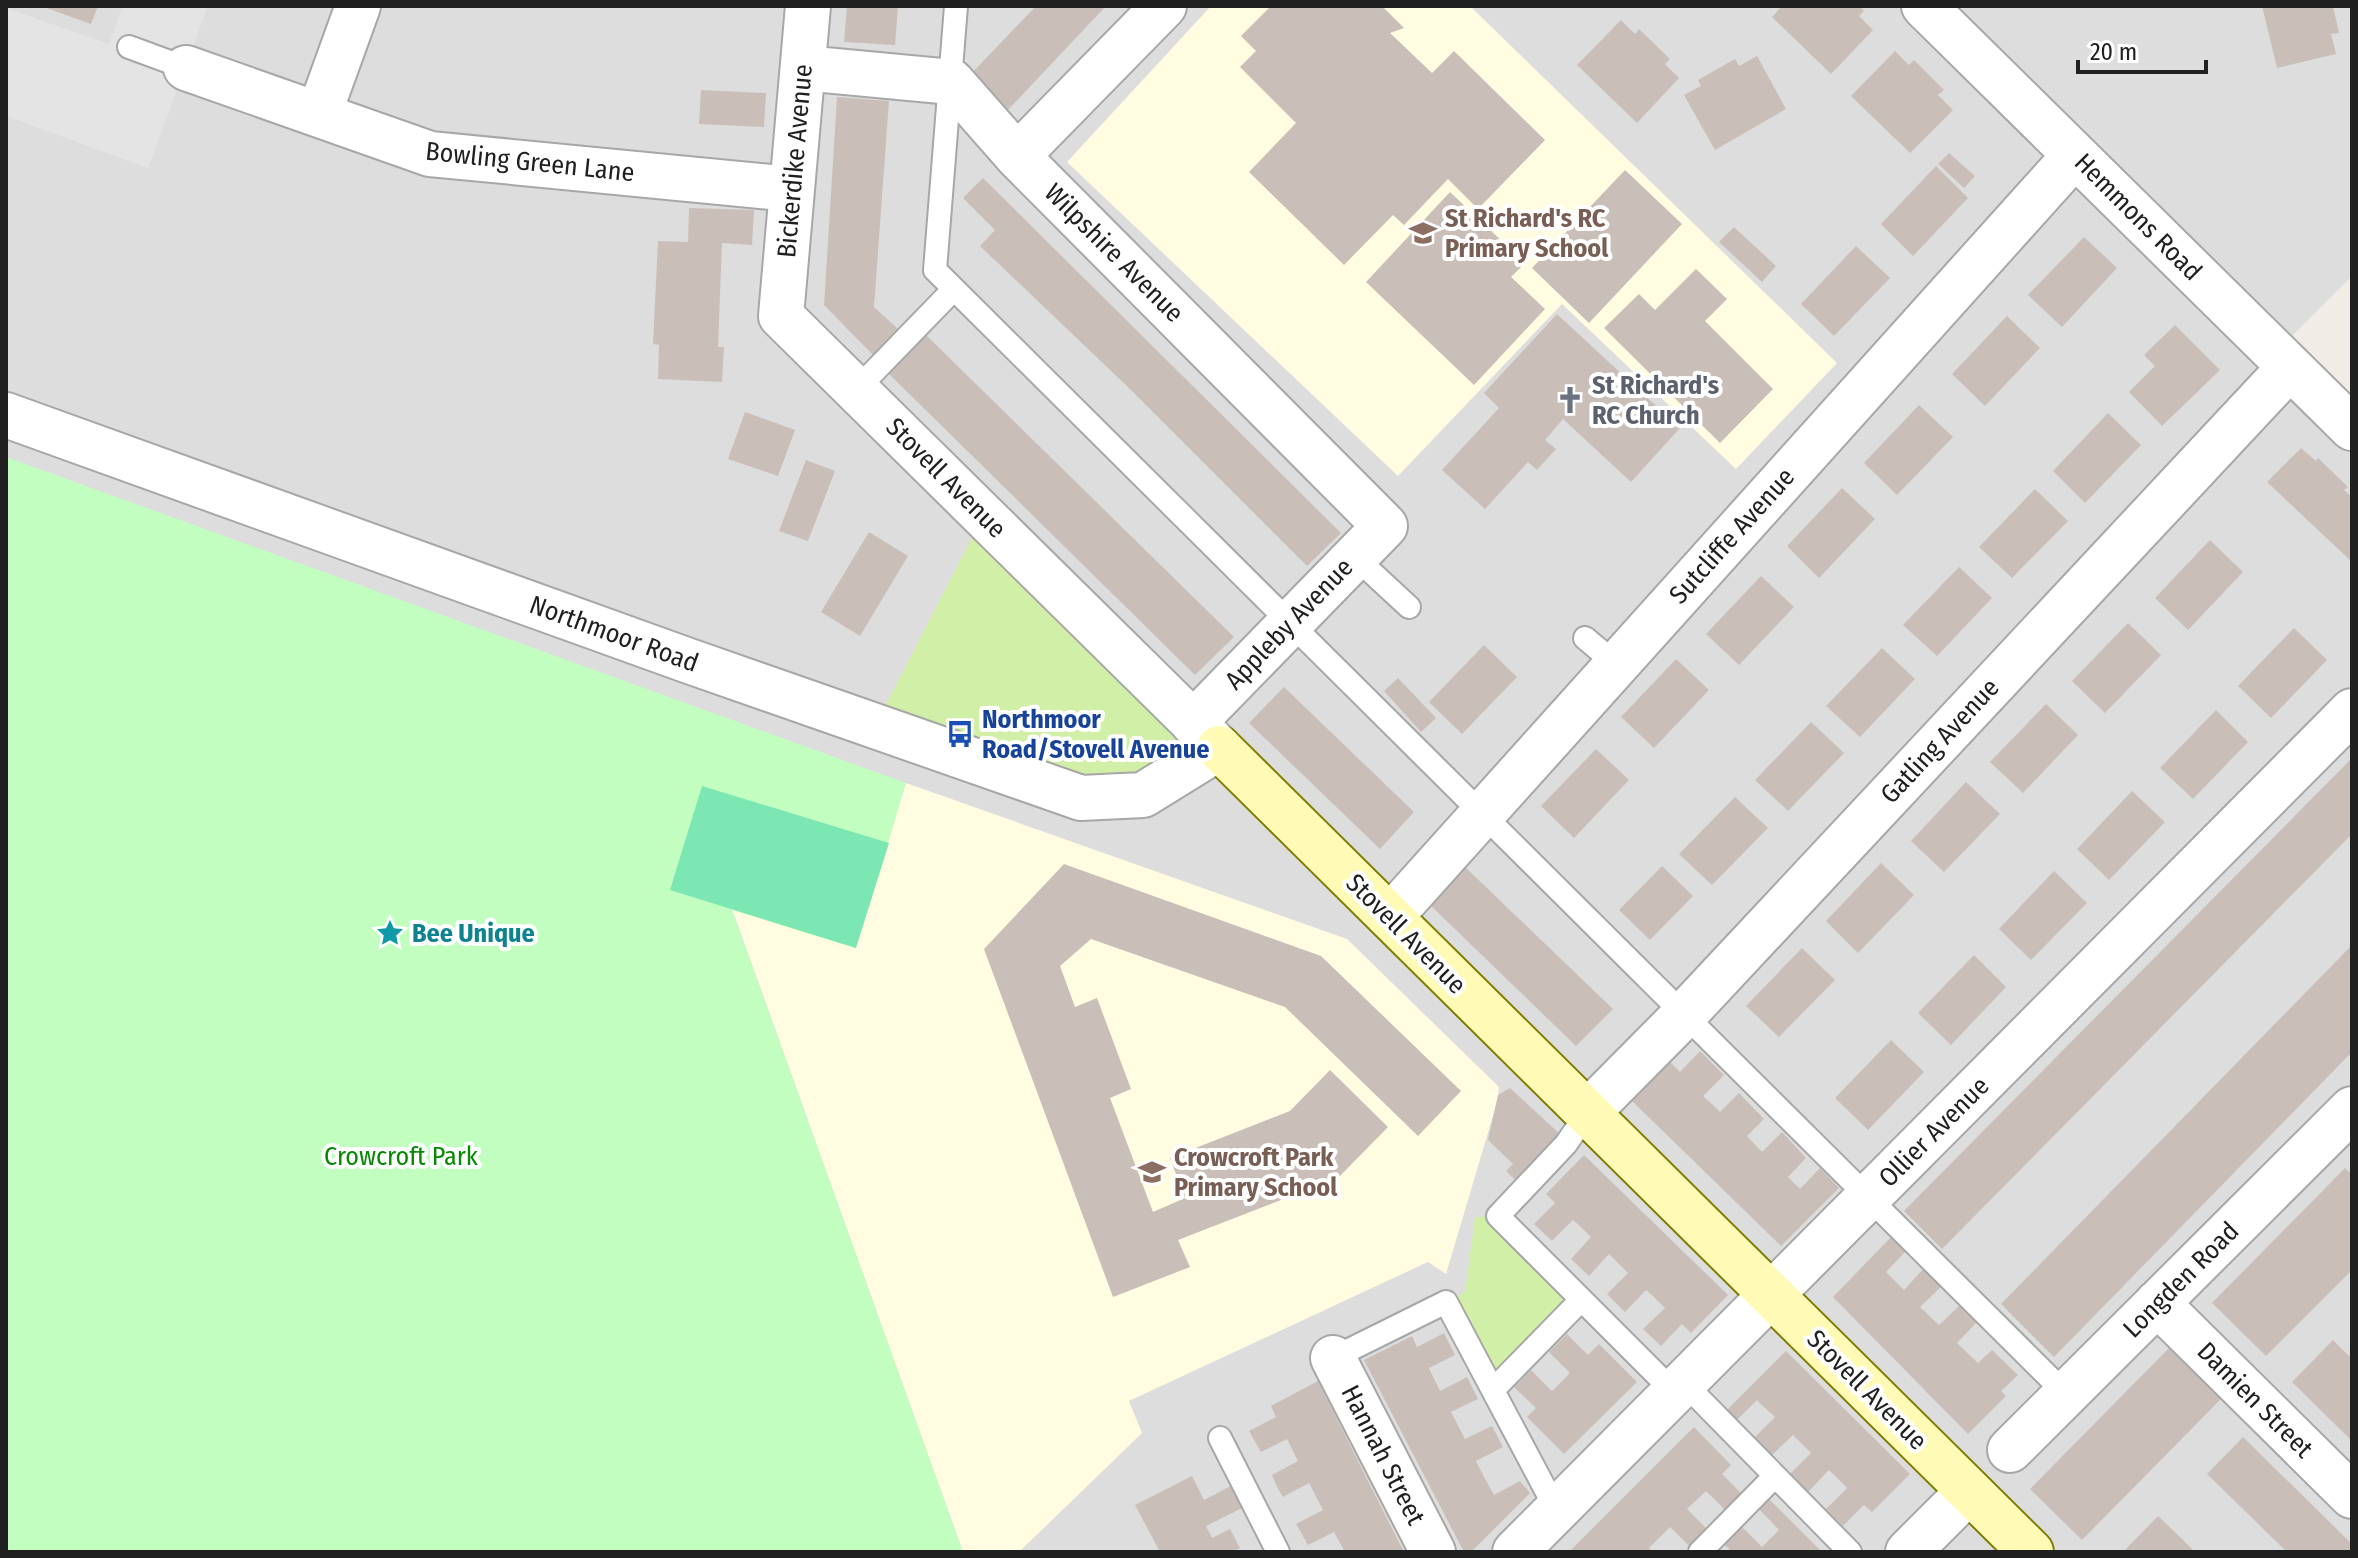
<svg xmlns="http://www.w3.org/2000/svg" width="2358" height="1558" font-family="'Fira Sans Condensed',sans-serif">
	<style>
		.residential { fill: #dedddd }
		.education { fill: #fffce1 }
		.grass { fill: #d2efa7 }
		.park { fill: #c1fec0 }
		.pitch { fill: #7de7b3 }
		.parking { fill: #e4e4e4 }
		.building { fill: #cabeb8 }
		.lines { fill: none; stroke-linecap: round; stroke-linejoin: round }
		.lane-casing { stroke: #a7a7a7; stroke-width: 26 }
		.street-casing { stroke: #a7a7a7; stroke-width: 48 }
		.secondary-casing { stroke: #7e7e00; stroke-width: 48 }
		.lane { stroke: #fff; stroke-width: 22 }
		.street { stroke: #fff; stroke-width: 44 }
		.secondary { stroke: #fffbb6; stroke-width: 44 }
		.labels { text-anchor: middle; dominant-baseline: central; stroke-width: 8; stroke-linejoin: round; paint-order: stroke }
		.street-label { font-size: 26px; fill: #202020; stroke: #fff }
		.education-label { font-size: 26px; font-weight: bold; fill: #785e54; stroke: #fff; text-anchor: start }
		.worship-label { font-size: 26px; font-weight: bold; fill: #5b616d; stroke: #fff; text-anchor: start }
		.transit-label { font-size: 26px; font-weight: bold; fill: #164399; stroke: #fff; text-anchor: start }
		.culture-label { font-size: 26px; font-weight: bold; fill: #0d838f; stroke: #fff; text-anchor: start }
		.park-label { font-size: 26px; fill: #058a02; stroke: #fff }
	</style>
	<rect width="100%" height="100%" fill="#f1ece5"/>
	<path class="residential" d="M 6,6 L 2352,6 L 2352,276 L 2271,357 L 2352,438 L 2352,1552 L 6,1552 Z"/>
	<path class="education" d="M 1211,6 L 1470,6 L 1837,363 L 1736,469 L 1562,304 L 1398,476 L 1067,162 Z
		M 906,783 L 1347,939 L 1499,1087 L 1498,1099 L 1446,1274 L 1428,1262 L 1129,1401 L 1142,1433 L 1019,1552 L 963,1552 L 732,909 L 856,947 Z"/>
	<path class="grass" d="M 983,516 L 1219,748 L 1143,795 L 875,726 Z
		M 1498,1216 L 1581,1300 L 1493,1390 L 1446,1302 L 1465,1292 L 1475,1217 Z"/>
	<path class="park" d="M 6,457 L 906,783 L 856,948 L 732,910 L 963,1552 L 6,1552 Z"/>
	<path class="pitch" d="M 702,786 L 889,843 L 856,948 L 670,890 Z"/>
	<path class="parking" d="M 123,6 L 208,6 L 148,168 L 6,116 L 6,8 L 109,44 Z"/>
	<path class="building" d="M 41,6 L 98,6 L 91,24 Z
		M 847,6 L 898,6 L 895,45 L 844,42 Z
		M 1036,6 L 1106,6 L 1006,112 L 969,76 Z
		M 1271,6 L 1382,6 L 1404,28 L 1390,33 L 1432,73 L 1454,51 L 1545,140 L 1478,209 L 1448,179 L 1404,225 L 1393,215 L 1344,265 L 1249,172 L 1296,123 L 1240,67 L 1256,51 L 1241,36 Z
		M 1782,6 L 1860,6 L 1864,11 L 1859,16 L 1873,30 L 1831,74 L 1772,17 Z
		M 2262,6 L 2333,6 L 2339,33 L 2331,34 L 2336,54 L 2277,68 Z
		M 1621,20 L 1635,34 L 1639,29 L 1670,59 L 1665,64 L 1679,78 L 1637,123 L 1577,65 Z
		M 1895,51 L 1909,65 L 1914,60 L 1944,90 L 1938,95 L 1953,110 L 1910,153 L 1851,96 Z
		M 1757,56 L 1786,109 L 1715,150 L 1684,95 L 1701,86 L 1698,80 L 1735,59 L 1739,66 Z
		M 701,90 L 766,93 L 764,127 L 699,124 Z
		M 837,97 L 889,101 L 874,307 L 898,329 L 873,355 L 824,305 Z
		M 1949,153 L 1975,176 L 1964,188 L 1938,164 Z
		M 1936,166 L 1968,198 L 1913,256 L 1881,224 Z
		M 1625,170 L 1682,224 L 1589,323 L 1532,268 Z
		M 983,178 L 1341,533 L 1307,566 L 1129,388 L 980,246 L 995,230 L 963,198 Z
		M 1450,192 L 1525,263 L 1511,277 L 1545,309 L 1474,385 L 1366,282 Z
		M 689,208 L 754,210 L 752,245 L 722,243 L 718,347 L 724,347 L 722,382 L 658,379 L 659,345 L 653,344 L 658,241 L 688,242 Z
		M 1734,227 L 1776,266 L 1762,282 L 1719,242 Z
		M 2084,237 L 2117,268 L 2062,327 L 2028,295 Z
		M 1856,246 L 1890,278 L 1834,336 L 1801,304 Z
		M 1696,269 L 1727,299 L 1705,321 L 1773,389 L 1720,443 L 1604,328 L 1639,294 L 1655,310 Z
		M 1557,314 L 1680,428 L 1631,482 L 1563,419 L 1545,440 L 1556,449 L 1537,470 L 1528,462 L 1485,509 L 1442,470 L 1499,408 L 1484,393 Z
		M 2007,316 L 2040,348 L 1985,406 L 1952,374 Z
		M 2175,325 L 2220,370 L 2162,426 L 2129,392 L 2155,366 L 2144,355 Z
		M 925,334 L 1234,637 L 1195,675 L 887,372 Z
		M 1919,405 L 1953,437 L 1897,495 L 1864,463 Z
		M 745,412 L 795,430 L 778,476 L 728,459 Z
		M 2108,413 L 2141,445 L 2085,503 L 2053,471 Z
		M 2301,448 L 2316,461 L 2318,458 L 2348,487 L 2344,490 L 2352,497 L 2352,562 L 2267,482 Z
		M 806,460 L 835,471 L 808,541 L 779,531 Z
		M 1842,488 L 1875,519 L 1819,578 L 1787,546 Z
		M 2035,489 L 2068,521 L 2012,578 L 1979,547 Z
		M 869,532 L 908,556 L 860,636 L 821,612 Z
		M 2210,540 L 2243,572 L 2188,630 L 2155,598 Z
		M 1959,567 L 1992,598 L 1937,656 L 1903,625 Z
		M 1761,576 L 1794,607 L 1739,665 L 1706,634 Z
		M 2128,623 L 2161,655 L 2105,713 L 2072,681 Z
		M 2294,628 L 2327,660 L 2271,718 L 2238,686 Z
		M 1484,645 L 1517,677 L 1462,734 L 1429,702 Z
		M 1882,648 L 1915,679 L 1860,737 L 1826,706 Z
		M 1676,659 L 1709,690 L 1654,748 L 1621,717 Z
		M 1398,678 L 1436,718 L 1421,732 L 1384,691 Z
		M 1284,687 L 1414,812 L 1380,849 L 1249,723 Z
		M 2046,704 L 2078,735 L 2023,793 L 1990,762 Z
		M 2216,710 L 2248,742 L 2193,799 L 2160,768 Z
		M 1811,722 L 1844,753 L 1788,811 L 1755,780 Z
		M 1596,749 L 1629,780 L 1574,838 L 1541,806 Z
		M 2352,758 L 2352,834 L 1942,1249 L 1904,1211 Z
		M 1966,782 L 2000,814 L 1944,872 L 1911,841 Z
		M 2132,791 L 2165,822 L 2109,880 L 2077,849 Z
		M 1735,797 L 1768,828 L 1712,885 L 1679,854 Z
		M 1881,863 L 1914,895 L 1858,953 L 1826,921 Z
		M 1064,864 L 1321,956 L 1461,1091 L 1418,1136 L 1285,1007 L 1091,939 L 1060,966 L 1075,1007 L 1097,998 L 1131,1089 L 1110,1098 L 1153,1212 L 1185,1198 L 1170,1158 L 1290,1111 L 1330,1070 L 1388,1127 L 1338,1178 L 1178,1240 L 1190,1267 L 1113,1297 L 984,949 Z
		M 1462,864 L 1613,1009 L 1576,1046 L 1426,901 Z
		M 1662,866 L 1693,896 L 1650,940 L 1619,910 Z
		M 2054,871 L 2087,903 L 2031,960 L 1999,929 Z
		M 2352,945 L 2352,1052 L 2054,1357 L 2001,1304 Z
		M 1802,948 L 1835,980 L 1779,1037 L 1746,1006 Z
		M 1974,955 L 2006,987 L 1951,1045 L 1918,1013 Z
		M 1891,1040 L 1924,1072 L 1868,1130 L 1835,1098 Z
		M 1700,1051 L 1724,1075 L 1703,1096 L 1713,1105 L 1720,1112 L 1739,1093 L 1764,1119 L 1747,1136 L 1762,1152 L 1782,1132 L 1806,1158 L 1788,1177 L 1800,1189 L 1820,1168 L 1839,1188 L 1781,1246 L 1631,1100 L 1669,1061 L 1680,1072 Z
		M 1510,1088 L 1561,1135 L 1517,1182 L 1506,1171 L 1513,1164 L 1488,1140 L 1498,1095 Z
		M 1584,1155 L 1728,1295 L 1691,1333 L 1682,1324 L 1661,1346 L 1643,1329 L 1665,1308 L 1654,1297 L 1646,1290 L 1625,1312 L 1607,1294 L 1628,1273 L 1609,1254 L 1589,1276 L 1571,1259 L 1591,1237 L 1582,1228 L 1573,1220 L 1552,1241 L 1534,1224 L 1555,1203 L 1546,1194 Z
		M 2345,1168 L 2352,1175 L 2352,1270 L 2266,1356 L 2212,1303 Z
		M 1892,1236 L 1907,1250 L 1886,1272 L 1904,1290 L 1924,1268 L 1942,1286 L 1920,1307 L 1939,1325 L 1960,1305 L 1977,1322 L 1957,1343 L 1978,1363 L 1992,1350 L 2018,1375 L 2001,1391 L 2006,1396 L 1968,1434 L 1833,1297 Z
		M 1444,1333 L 1455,1355 L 1429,1368 L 1440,1391 L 1467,1377 L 1478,1399 L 1451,1412 L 1465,1439 L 1492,1426 L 1503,1447 L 1476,1461 L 1483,1475 L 1494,1495 L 1520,1481 L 1530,1493 L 1471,1552 L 1464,1552 L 1364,1360 L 1412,1336 L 1417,1347 Z
		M 1567,1334 L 1588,1355 L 1599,1344 L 1637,1382 L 1564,1454 L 1527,1417 L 1536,1408 L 1514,1387 L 1531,1370 L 1552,1391 L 1570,1373 L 1549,1352 Z
		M 2333,1340 L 2352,1359 L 2352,1441 L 2292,1382 Z
		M 2169,1348 L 2221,1399 L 2082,1540 L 2030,1489 Z
		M 1786,1351 L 1910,1474 L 1872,1512 L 1864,1505 L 1843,1526 L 1826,1509 L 1847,1488 L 1829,1470 L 1808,1492 L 1790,1474 L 1811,1453 L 1793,1435 L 1771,1456 L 1754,1438 L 1775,1417 L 1764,1407 L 1757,1400 L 1736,1421 L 1726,1411 Z
		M 1318,1381 L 1365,1475 L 1404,1552 L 1345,1552 L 1334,1532 L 1308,1545 L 1296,1524 L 1323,1510 L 1309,1483 L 1283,1497 L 1278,1489 L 1272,1475 L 1298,1461 L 1287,1439 L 1261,1452 L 1249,1431 L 1276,1417 L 1271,1406 Z
		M 1694,1427 L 1731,1465 L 1722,1474 L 1743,1495 L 1727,1512 L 1706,1491 L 1687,1509 L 1709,1531 L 1691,1548 L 1670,1527 L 1649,1548 L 1653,1552 L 1569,1552 Z
		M 2243,1437 L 2352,1544 L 2352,1552 L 2287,1552 L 2207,1474 Z
		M 1192,1476 L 1204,1500 L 1231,1486 L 1242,1508 L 1206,1526 L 1212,1538 L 1230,1529 L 1240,1548 L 1232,1552 L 1160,1552 L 1135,1505 Z
		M 1768,1498 L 1822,1552 L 1732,1552 L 1723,1543 L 1741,1526 L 1762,1547 L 1779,1530 L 1758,1508 Z
		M 2158,1516 L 2177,1534 L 2195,1552 L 2123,1552 Z"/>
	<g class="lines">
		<g class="lane-casing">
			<path id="lane" d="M 956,6 L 935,270 L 2066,1394
				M 129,47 L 186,68
				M 856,390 L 954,289
				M 1354,556 L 1409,607
				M 1585,638 L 1617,665
				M 1588,1112 L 1566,1144 L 1498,1216 L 1675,1393
				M 1333,1358 L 1446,1302 L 1557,1511
				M 1684,1383 L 1850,1552
				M 1493,1390 L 1581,1300
				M 1220,1438 L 1278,1552
				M 1700,1552 L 1775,1476"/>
		</g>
		<g class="street-casing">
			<path id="street" d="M 1924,6 L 2352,428
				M 186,68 L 430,154 L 792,189
				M 803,68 L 952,82 L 1017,156 L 1385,526 L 1193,723
				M 319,114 L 358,6
				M 1017,156 L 1164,6
				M 6,415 L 689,661 L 1081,798 L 1143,795 L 1219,748 L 781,316 L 808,6
				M 1390,917 L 2075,155
				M 1588,1112 L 1685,1014 L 2290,367
				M 2157,1303 L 2352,1496
				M 1333,1358 L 1433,1552
				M 2010,1450 L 2352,1109
				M 1515,1552 L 2352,711
				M 1908,1552 L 1969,1491"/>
		</g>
		<g class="secondary-casing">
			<path id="secondary" d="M 1219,748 L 2031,1552"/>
		</g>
		<use href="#lane" class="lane"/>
		<use href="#street" class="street"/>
		<use href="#secondary" class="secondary"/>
	</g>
	<defs>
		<g id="school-bare" transform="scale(2.16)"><path d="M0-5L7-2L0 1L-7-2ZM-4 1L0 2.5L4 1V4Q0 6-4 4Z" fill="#8d6e63" stroke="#fff" stroke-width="2.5" paint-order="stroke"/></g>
		<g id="church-bare" transform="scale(2.16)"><path d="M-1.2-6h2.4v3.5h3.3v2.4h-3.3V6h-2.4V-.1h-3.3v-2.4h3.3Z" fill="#6b7280" stroke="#fff" stroke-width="2.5" paint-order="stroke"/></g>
		<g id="bus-bare" transform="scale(2.16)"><path d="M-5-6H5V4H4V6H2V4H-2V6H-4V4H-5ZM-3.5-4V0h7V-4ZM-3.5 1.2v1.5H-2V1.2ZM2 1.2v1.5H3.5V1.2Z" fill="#1a4fb4" stroke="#fff" stroke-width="2.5" paint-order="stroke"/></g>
		<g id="sight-bare" transform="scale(2.16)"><path d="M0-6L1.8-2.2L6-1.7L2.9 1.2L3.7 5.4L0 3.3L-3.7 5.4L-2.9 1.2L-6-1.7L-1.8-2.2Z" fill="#0f9aa8" stroke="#fff" stroke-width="2.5" paint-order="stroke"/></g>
	</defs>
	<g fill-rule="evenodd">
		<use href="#school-bare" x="1423" y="233"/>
		<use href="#church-bare" x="1570" y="400"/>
		<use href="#bus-bare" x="960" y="734"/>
		<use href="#sight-bare" x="390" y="933"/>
		<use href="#school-bare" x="1152" y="1172"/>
	</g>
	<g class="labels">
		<g class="street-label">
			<text transform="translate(795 161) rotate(-85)">Bickerdike Avenue</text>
			<text transform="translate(530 162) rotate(6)">Bowling Green Lane</text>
			<text transform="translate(2138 217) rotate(45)">Hemmons Road</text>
			<text transform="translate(1114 253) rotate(45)">Wilpshire Avenue</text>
			<text transform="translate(946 478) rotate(45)">Stovell Avenue</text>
			<text transform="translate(1732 536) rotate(-48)">Sutcliffe Avenue</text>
			<text transform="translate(1289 624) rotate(-46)">Appleby Avenue</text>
			<text transform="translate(614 634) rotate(20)">Northmoor Road</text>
			<text transform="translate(1940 741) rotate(-47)">Gatling Avenue</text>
			<text transform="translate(1406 934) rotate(45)">Stovell Avenue</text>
			<text transform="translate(1934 1132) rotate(-45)">Ollier Avenue</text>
			<text transform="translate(2181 1280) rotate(-45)">Longden Road</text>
			<text transform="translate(1867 1390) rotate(45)">Stovell Avenue</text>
			<text transform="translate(2255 1400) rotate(45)">Damien Street</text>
			<text transform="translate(1383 1455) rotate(63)">Hannah Street</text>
		</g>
		<g class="education-label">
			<text x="1445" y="218">St Richard's RC<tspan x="1445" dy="30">Primary School</tspan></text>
			<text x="1174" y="1157">Crowcroft Park<tspan x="1174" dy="30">Primary School</tspan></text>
		</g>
		<g class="worship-label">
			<text x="1592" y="385">St Richard's<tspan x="1592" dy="30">RC Church</tspan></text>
		</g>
		<g class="transit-label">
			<text x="982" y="719">Northmoor<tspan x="982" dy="30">Road/Stovell Avenue</tspan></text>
		</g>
		<g class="culture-label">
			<text x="412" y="933">Bee Unique</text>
		</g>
		<g class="park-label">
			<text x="401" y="1156">Crowcroft Park</text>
		</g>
	</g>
	<rect width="2358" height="1558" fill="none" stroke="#202020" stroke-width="16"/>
	<path d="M2078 60v12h128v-12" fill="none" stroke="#202020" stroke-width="4"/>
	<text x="2090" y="60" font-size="24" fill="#202020" stroke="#ffffff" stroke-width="6" paint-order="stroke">20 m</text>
</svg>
